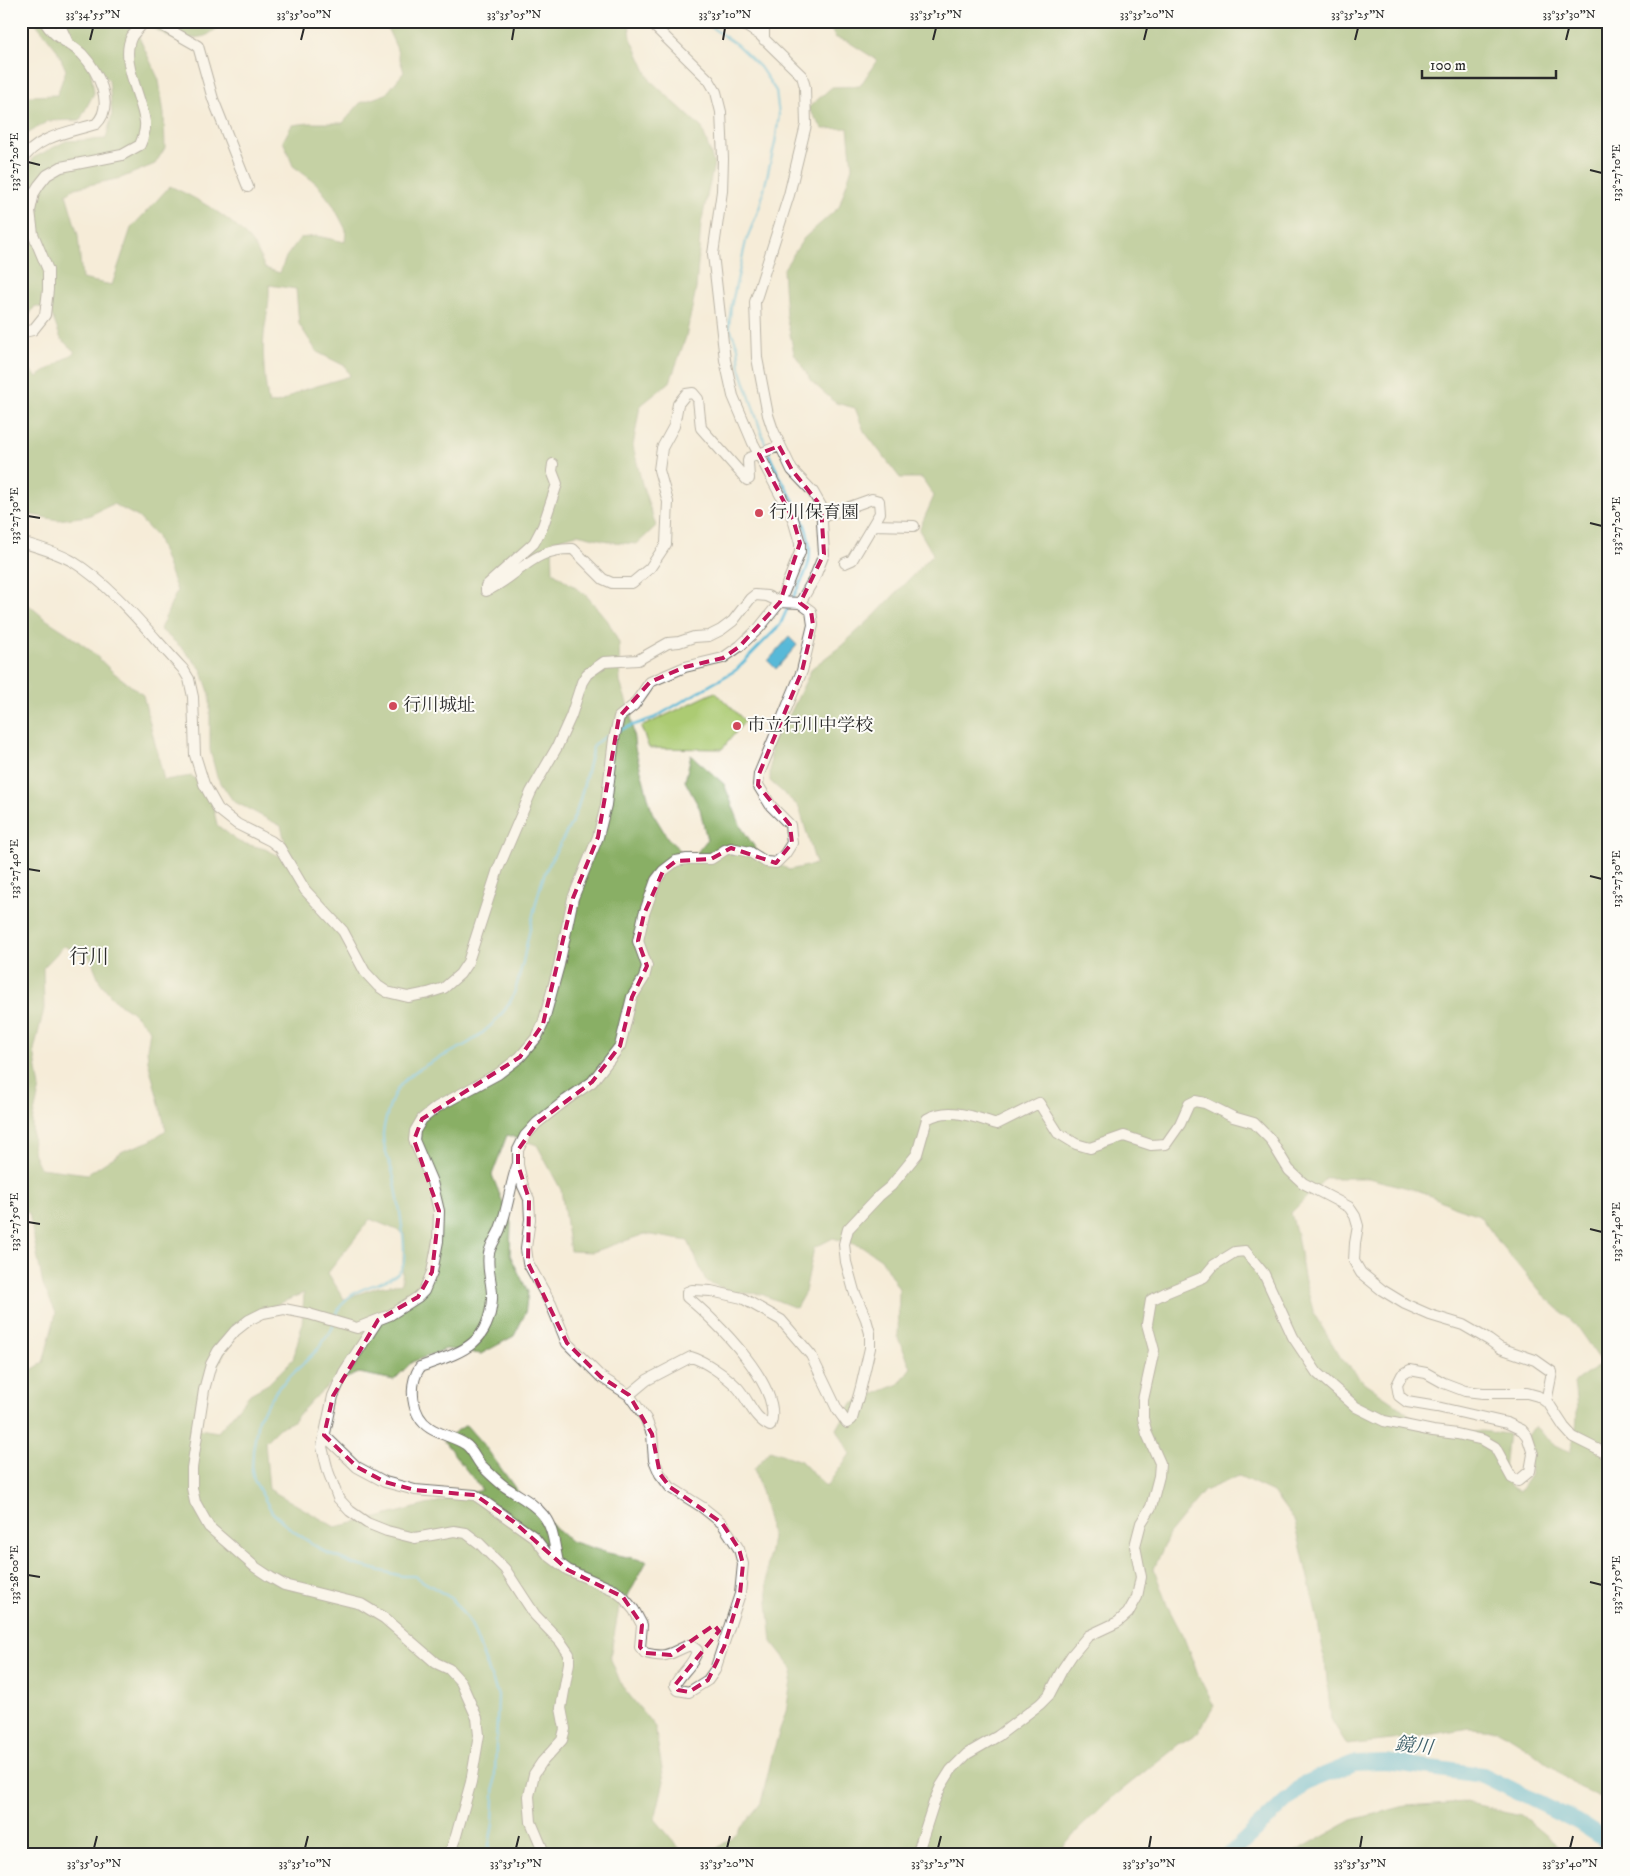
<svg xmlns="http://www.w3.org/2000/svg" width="1630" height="1876" font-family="'IM FELL DW Pica','Noto Serif JP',serif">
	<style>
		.green { fill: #accb73; stroke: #6c7b4f }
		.forest { fill: #89af65; stroke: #5a6d48; fill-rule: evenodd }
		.water { fill: #59b9d8; stroke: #427282 }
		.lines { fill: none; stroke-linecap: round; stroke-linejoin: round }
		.stream { stroke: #59b9d8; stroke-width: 2.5 }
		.river { stroke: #59b9d8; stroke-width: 16 }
		.minor-casing { stroke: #726f68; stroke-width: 12 }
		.minor { stroke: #fff; stroke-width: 10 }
		.marked { fill: none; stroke: #c2185b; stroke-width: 4; stroke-dasharray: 10 6; stroke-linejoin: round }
		.ticks { fill: none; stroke: #2b2b2b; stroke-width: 2 }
		.poi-dot { fill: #d1495b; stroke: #fdfcf7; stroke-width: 2 }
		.labels { text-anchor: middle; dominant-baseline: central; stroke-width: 4; stroke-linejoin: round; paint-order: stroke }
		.poi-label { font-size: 18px; fill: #2b2b2b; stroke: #fdfcf7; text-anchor: start }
		.water-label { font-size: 19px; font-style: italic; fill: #3b5d68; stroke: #fdfcf7 }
		.quarter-label { font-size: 20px; fill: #2b2b2b; stroke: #fdfcf7 }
		.neatline { fill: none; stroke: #2b2b2b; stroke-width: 2 }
		.ticks-label { font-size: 12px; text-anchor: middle; fill: #2b2b2b }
	</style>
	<rect width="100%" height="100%" fill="#fdfcf7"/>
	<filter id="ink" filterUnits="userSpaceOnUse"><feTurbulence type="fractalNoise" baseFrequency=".02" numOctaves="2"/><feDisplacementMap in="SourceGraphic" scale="10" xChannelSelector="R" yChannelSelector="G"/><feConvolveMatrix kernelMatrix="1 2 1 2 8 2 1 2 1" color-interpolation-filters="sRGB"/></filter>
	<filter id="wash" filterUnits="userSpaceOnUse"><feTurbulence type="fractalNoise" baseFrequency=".0096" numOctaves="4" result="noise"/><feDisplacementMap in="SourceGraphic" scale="20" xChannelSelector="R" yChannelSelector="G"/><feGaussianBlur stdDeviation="1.12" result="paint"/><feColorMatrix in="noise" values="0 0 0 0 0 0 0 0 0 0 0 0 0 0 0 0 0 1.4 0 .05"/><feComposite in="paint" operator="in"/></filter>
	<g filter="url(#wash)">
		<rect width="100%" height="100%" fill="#f6ecd8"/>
		<path class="green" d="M 715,692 L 745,721 L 722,749 L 649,748 L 641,727 Z"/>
		<path class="forest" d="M 34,21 L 122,21 L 138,35 L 159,80 L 164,114 L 165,148 L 155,164 L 121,178 L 75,188 L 66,194 L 78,235 L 82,279 L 112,285 L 131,228 L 170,186 C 200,200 235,219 255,247 C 259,253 262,262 265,268 L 280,273 L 286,257 L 300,238 L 317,236 L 345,242 L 346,230 L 333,205 L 316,183 L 293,166 L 283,141 L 292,125 L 309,123 L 343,123 L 360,103 L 386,94 L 404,72 L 396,47 L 384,21 L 629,21 L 631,38 L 650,80 L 702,128 L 714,164 L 701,224 L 696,289 L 686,337 L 670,382 L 640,406 L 633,446 L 642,484 L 656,526 L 637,544 L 612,542 L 577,534 L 552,541 L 553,572 L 586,595 L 608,621 L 619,643 L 620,682 L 631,715 L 635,748 L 652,812 L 669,840 L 691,860 L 707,840 L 700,809 L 685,781 L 691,755 L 724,784 L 741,827 L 758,852 L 789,870 L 816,864 L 799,807 L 770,781 L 771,744 L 790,714 L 812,668 L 841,646 L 874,616 L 933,554 L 919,530 L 934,496 L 922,478 L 900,478 L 864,431 L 855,408 L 836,403 L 812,382 L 794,353 L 786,315 L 783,270 L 804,238 L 839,207 L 852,167 L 848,128 L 823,129 L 808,108 L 832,87 L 860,86 L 877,60 L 847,41 L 836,38 L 826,21 L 1609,21 L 1609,1801 L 1578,1787 L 1532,1751 L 1498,1730 L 1469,1728 L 1410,1738 L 1347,1745 L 1331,1719 L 1325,1660 L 1315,1608 L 1295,1522 L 1273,1492 L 1239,1476 L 1204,1491 L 1170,1532 L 1154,1569 L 1167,1605 L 1184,1638 L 1199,1677 L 1214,1706 L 1198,1733 L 1179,1744 L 1107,1802 L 1077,1831 L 1057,1855 L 21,1855 L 21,1376 L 43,1363 L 56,1313 L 43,1285 L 29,1213 L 21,1211 L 21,598 L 44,618 L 67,633 L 90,650 L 113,672 L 143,695 L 164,780 L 192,776 L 211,796 L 217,825 L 239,842 L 265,849 L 290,861 L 281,826 L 233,801 L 217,777 L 210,750 L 210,695 L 201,669 L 182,648 L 160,629 L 177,591 L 157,537 L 138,517 L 113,504 L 88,516 L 58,520 L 21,513 L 21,356 L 21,360 L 37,377 L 75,352 L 61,339 L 50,310 L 35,306 L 21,328 L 21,201 L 23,185 L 33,158 L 66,141 L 106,139 L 112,114 L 109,80 L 90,64 L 94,93 L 80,120 L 48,121 L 24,136 L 21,139 L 21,98 L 30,96 L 57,95 L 66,70 L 57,50 ZM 269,285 L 296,289 L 299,324 L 317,352 L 345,366 L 350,376 L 300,391 L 281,402 L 269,404 C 265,387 262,353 264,335 C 266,317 270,304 269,285 ZM 64,946 L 90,957 L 100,982 L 116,1002 L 131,1011 L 150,1030 L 147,1049 L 148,1061 L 166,1130 L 150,1141 L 123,1151 L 88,1174 L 40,1168 L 33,1152 L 32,1122 L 40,1088 L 34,1050 L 44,1009 L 43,968 ZM 507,1135 L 537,1145 L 561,1190 L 570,1251 L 593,1252 L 645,1234 L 688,1241 L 706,1281 L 731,1292 L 761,1294 L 796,1308 L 805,1292 L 814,1248 L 833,1238 L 863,1247 L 881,1259 L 899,1289 L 898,1338 L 911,1367 L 899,1384 L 852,1403 L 837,1429 L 850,1454 L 826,1487 L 801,1461 L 770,1450 L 754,1469 L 762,1495 L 772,1537 L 767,1568 L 768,1604 L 772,1642 L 793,1669 L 786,1711 L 773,1752 L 761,1803 L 736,1834 L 711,1853 L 680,1849 L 655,1819 L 664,1781 L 655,1727 L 622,1686 L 610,1657 L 619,1608 L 633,1587 L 647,1561 L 608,1553 L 570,1541 L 523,1499 L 487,1449 L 466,1425 L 443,1440 L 482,1490 L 377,1518 L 335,1527 L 269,1489 L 265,1442 L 279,1428 L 292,1422 L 312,1400 L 329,1385 L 359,1373 L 394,1380 L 412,1362 L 446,1349 L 481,1354 L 514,1336 L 525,1314 L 528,1292 L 510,1255 L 511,1223 L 492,1175 ZM 1326,1178 L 1368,1178 L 1420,1191 L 1455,1207 L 1479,1215 L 1501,1245 L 1541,1293 L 1574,1323 L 1602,1363 L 1574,1383 C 1578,1411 1579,1425 1570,1452 L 1554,1444 L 1534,1427 L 1525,1440 L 1531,1474 L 1519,1492 L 1503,1478 L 1508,1434 L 1481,1431 L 1451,1436 L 1422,1425 L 1393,1402 L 1365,1383 L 1341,1358 L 1314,1314 L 1304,1277 L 1297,1235 L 1291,1213 ZM 370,1219 L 404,1233 L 402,1283 L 378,1287 L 344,1299 L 328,1273 ZM 304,1293 L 302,1325 L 293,1359 L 268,1384 L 250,1394 L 218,1432 L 193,1428 L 202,1395 L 232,1338 L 266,1309 Z
			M 150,21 L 228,21 L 206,36 L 177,41 L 153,28 Z
			M 1465,1802 L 1521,1815 L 1569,1855 L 1289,1855 L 1352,1820 L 1405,1806 Z"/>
		<path class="water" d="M 789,637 L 797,645 L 776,669 L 768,661 Z"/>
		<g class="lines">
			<path class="stream" d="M 702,21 L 736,44 L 760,67 L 776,91 L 779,115 L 775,143 L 760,206 L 746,241 L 731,307 L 729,326 L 738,347 L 740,368 L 767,449
				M 769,454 C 782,488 815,522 809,561 C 807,574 797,588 792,600
				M 619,730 L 654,718 L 736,670 L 780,625 L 789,605
				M 335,1318 C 347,1280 390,1289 402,1268 C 409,1256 396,1183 391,1167 C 387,1157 383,1146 383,1135 C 383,1125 388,1112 391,1102 C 402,1068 444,1059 470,1042 C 485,1032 501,1017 510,1002 C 517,990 519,975 523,962 C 528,937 533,912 540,888 C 547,860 567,837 577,810 C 584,788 588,765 594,744 L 612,733
				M 334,1323 L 332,1329 L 318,1349 L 278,1388 L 258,1419 L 253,1451 L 252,1470 L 254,1480 L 272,1512 L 293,1531 L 323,1551 L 353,1564 L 402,1576 L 414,1576 L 451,1598 L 471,1624 L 498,1695 L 493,1824 L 487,1855"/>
			<path class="river" d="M 1229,1855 L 1305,1783 L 1354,1763 L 1386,1762 L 1483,1775 L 1578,1822 L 1609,1842"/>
		</g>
	</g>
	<g filter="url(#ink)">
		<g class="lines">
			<g class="minor-casing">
				<path id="minor" d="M 58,21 L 69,45
					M 154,21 L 198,46 L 213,99 L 248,187
					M 738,21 L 760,35 L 802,76 L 805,87 L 806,125 L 789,195 L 755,302 L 757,358 L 768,415 L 773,430 L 792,470 L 813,492 L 821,506 L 824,554 L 814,579 L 800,603
					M 760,21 L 764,30 L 764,40
					M 21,162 C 36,136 70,132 96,124 C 116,105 97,70 82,54 C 68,41 55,39 44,21
					M 21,265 L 21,271
					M 21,322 L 24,332 L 33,330 L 45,315 L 48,290 L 48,270 L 33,234 L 30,211 L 34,193 L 39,185 L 47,175 L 61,167 L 122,155 L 140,145 C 143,138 146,130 145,122 C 142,97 119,60 132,36 C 136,31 141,26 145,21
					M 553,464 L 552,471 L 557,484 L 543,526 L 534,543 L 486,586 L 486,591 C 520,576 531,548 573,549 L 603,579 L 612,583 L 632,583 L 650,568 L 666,544 L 668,502 L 659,470 L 662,448 L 674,426 L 678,404 L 686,394 L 693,393 L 698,399 L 701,428 L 747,480 L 749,479 L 748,461 L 749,458 L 779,446
					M 822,517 L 872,499 L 879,501 L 880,513 L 852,560 L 845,563
					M 873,525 L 914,526
					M 21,542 C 38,547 56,552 72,561 C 113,586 150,634 183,669 L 189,679 L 193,697 L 195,755 L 204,784 L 218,809 L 237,824 L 271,841 L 280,848 L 305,890 L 343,931 L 365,972 L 378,986 L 387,992 L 408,997 L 428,993 L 444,988 L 460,974 L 468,962 L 498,869 L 531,792 L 557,747 L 571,716 L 582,682 L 587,674 L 604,662 L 638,660 L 668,643 L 679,642 L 694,637 L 709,636 L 721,630 L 733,621 L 750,599 L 755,595 L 767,596 L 780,602 L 800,603 L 811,611 L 813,625 L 802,671 L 759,774 L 758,785 L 771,806 L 790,825 L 792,843 L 785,854 L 776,863 L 766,862 L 750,852 L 731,848 L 725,850 L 711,859 L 687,859 L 676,861 L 663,871 L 656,880 L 644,914 L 638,941 L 647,966 L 644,978 L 632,997 L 620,1046 L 592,1082 L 566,1100 L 537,1123 L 525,1136 L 518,1150 L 518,1165 L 523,1186 L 529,1199 L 530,1219 L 526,1248 L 528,1263 L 551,1304 L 567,1343 L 601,1377 L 629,1395 L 646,1419 L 652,1434 L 654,1460 L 660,1474 L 670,1487 L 702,1507 L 722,1523 L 739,1549 L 743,1564 L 740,1594 L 715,1670 L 708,1680 L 689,1692 L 678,1690 L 675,1685 C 681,1672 695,1664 697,1650 L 690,1645 C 668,1653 670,1659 645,1653 L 640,1647 L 642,1625 L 634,1610 L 623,1597 L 614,1590 L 568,1570 L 548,1555 L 534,1537 L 475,1495 L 415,1490 L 385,1482 L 357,1467 L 324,1435
					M 517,1166 C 510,1186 508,1208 500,1229 C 497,1237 491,1244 489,1253 C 486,1269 493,1284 492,1299 C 489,1347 458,1353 420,1367 C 408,1385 411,1416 430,1428 C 441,1435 454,1437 465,1444 C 472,1448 476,1459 481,1465 C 488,1472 496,1480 504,1486 C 517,1495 533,1502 543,1515 C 554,1528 554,1546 558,1562
					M 378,1320 L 344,1372 L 333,1396 L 322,1447 L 328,1471 L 338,1498 L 350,1511 L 367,1523 L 387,1531 L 415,1538 L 454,1531 L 466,1533 L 479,1543 L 505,1569 L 535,1615 L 560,1641 L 569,1654 L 569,1663 L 561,1708 L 565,1729 L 562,1740 L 542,1762 L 534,1774 L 529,1796 L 531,1822 L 545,1855
					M 629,1395 L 647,1380 L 691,1357 C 705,1361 726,1376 737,1387 C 749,1400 753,1418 770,1426 C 786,1389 714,1319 687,1297 L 687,1292 L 692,1290 L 711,1291 L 742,1298 L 781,1320 L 811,1355 L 837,1409 L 847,1423 L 852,1419 L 861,1387 L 870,1348 L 870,1333 L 866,1319 L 854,1291 L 846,1262 L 844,1244 L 848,1229 L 879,1196 L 891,1186 L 917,1154 L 927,1119 C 949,1106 974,1117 997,1124 L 1039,1103 L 1058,1133 L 1076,1144 L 1090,1148 L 1124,1136 L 1151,1145 L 1166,1144 L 1180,1124 L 1189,1104 L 1195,1101 L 1205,1103 L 1233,1117 L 1254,1123 L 1270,1139 L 1289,1170 L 1303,1183 L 1349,1207 L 1355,1216 L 1358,1226 L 1355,1243 L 1354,1261 L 1361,1273 L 1382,1290 L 1405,1304 L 1430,1315 L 1463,1325 L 1489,1340 L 1500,1348 L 1535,1360 L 1552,1372 L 1546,1402
					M 449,1855 L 456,1836 L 471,1782 L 479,1735 L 477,1718 L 461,1682 L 449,1669 L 436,1663 L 384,1618 L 361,1604 L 284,1585 L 270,1577 L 255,1567 L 209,1527 L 195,1502 L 192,1488 L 192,1468 L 204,1390 L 211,1364 L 218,1351 L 235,1331 L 249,1320 L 263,1313 L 284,1309 L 309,1314 L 357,1328 L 390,1315 L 418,1297 L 424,1291 L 432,1272 L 438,1241 L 439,1211 L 432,1182 L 414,1140 L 415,1131 L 422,1119 L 437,1107 L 498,1074 L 520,1057 L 537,1037 L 543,1024 L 559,965 L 573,898 L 598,837 L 606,805 L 614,739 L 619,717 L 634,705 L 650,682 L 685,667 L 723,658 L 740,646 L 759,628 L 780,602 L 800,552 L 800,543 L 793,519 L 753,443 L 733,396 L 725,360 L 713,254 L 722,191 L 723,159 L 721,112 L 716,92 L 709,80 L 649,21
					M 917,1855 L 934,1802 L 941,1786 L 951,1770 L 967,1754 L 998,1736 L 1040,1704 L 1049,1695 L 1062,1670 L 1072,1655 L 1088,1636 L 1118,1622 L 1128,1613 L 1137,1597 L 1141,1577 L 1135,1546 L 1141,1523 L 1151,1507 L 1159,1476 L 1160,1463 L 1147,1434 L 1143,1418 L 1143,1400 L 1154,1350 L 1147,1324 L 1151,1300 L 1165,1293 L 1204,1277 L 1214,1265 L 1235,1252 L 1245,1251 L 1264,1274 L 1293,1337 L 1317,1373 L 1356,1407 L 1384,1421 L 1433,1431 L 1457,1434 L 1483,1440 L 1495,1447 L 1512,1478 L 1518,1481 L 1530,1471 L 1533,1454 L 1527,1436 L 1522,1430 L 1507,1423 L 1437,1407 L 1407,1402 L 1399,1396 L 1397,1385 L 1402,1375 L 1410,1370 L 1426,1373 L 1444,1383 L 1465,1391 L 1483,1393 L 1527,1393 L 1538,1396 L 1549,1404 L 1564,1427 L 1573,1437 L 1609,1455"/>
			</g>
			<use href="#minor" class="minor"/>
		</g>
	</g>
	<path d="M0 0H1630V1876H0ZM 779,446 L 792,470 L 821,506 L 824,554 L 800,603 L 811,611 L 813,625 L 802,671 L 759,774 L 758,785 L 790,825 L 792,843 L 776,863 L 731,848 L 711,859 L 676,861 L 663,871 L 644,914 L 638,941 L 647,966 L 632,997 L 620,1046 L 592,1082 L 537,1123 L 518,1150 L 518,1165 L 529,1199 L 528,1263 L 567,1343 L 601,1377 L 629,1395 L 652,1434 L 660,1474 L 670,1487 L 722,1523 L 739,1549 L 743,1564 L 740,1594 L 724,1647 L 708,1680 L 689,1692 L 678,1690 L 675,1685 L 719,1631 L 714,1625 L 671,1655 L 645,1653 L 640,1647 L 642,1625 L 623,1597 L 568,1570 L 514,1522 L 475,1495 L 415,1490 L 385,1482 L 357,1467 L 324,1435 L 333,1396 L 378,1320 L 418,1297 L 432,1272 L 439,1211 L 414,1140 L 422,1119 L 520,1057 L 543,1024 L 573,898 L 598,837 L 619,717 L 650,682 L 685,667 L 723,658 L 740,646 L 780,602 L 800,543 L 793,519 L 759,454 Z" fill="#f6ecd8" fill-opacity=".55" fill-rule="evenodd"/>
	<path class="marked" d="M 779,446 L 792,470 L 821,506 L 824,554 L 800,603 L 811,611 L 813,625 L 802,671 L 759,774 L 758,785 L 790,825 L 792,843 L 776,863 L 731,848 L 711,859 L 676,861 L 663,871 L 644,914 L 638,941 L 647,966 L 632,997 L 620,1046 L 592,1082 L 537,1123 L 518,1150 L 518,1165 L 529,1199 L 528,1263 L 567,1343 L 601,1377 L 629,1395 L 652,1434 L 660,1474 L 670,1487 L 722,1523 L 739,1549 L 743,1564 L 740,1594 L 724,1647 L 708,1680 L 689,1692 L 678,1690 L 675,1685 L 719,1631 L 714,1625 L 671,1655 L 645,1653 L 640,1647 L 642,1625 L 623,1597 L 568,1570 L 514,1522 L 475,1495 L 415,1490 L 385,1482 L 357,1467 L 324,1435 L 333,1396 L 378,1320 L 418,1297 L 432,1272 L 439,1211 L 414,1140 L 422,1119 L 520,1057 L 543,1024 L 573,898 L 598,837 L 619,717 L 650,682 L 685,667 L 723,658 L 740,646 L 780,602 L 800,543 L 793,519 L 759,454 Z"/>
	<path class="ticks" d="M 90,40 L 93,28M 301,40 L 304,28M 512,40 L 514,28M 723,40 L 725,28M 933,40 L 936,28M 1144,40 L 1147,28M 1355,40 L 1358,28M 1566,40 L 1569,28M 28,162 L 40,165M 1590,170 L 1602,173M 28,516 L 40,518M 1590,523 L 1602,526M 28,869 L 40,871M 1590,876 L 1602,879M 28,1222 L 40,1224M 1590,1229 L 1602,1232M 28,1575 L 40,1577M 1590,1582 L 1602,1585M 94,1848 L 97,1836M 305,1848 L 308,1836M 516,1848 L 519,1836M 727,1848 L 730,1836M 938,1848 L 941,1836M 1149,1848 L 1151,1836M 1360,1848 L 1362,1836M 1570,1848 L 1573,1836"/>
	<g class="poi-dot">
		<circle cx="759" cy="513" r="5"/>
		<circle cx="393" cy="706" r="5"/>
		<circle cx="737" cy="726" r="5"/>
	</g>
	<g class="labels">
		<g class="poi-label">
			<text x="769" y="513">行川保育園</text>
			<text x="403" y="706">行川城址</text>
			<text x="747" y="726">市立行川中学校</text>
		</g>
		<g class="water-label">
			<text transform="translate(1414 1746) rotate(7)">鏡川</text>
		</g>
		<g class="quarter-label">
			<text x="89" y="957">行川</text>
		</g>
	</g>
	<rect width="1630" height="1876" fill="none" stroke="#fdfcf7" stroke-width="55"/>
	<path d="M1422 70v8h134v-8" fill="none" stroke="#2b2b2b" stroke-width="2.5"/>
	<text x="1430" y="70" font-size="15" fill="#2b2b2b" stroke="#fdfcf7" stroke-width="4" paint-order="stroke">100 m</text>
	<rect x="28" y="28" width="1574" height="1820" class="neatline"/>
	<g class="ticks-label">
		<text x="93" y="18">33°34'55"N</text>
		<text x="304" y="18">33°35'00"N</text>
		<text x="514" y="18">33°35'05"N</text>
		<text x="725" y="18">33°35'10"N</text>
		<text x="936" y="18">33°35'15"N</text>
		<text x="1147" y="18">33°35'20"N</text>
		<text x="1358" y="18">33°35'25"N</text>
		<text x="1569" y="18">33°35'30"N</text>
		<text transform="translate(14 162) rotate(-90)" y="4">133°27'20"E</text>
		<text transform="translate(1616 173) rotate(-90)" y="4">133°27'10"E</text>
		<text transform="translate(14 516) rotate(-90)" y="4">133°27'30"E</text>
		<text transform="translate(1616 526) rotate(-90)" y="4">133°27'20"E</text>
		<text transform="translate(14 869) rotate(-90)" y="4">133°27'40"E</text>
		<text transform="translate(1616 879) rotate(-90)" y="4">133°27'30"E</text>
		<text transform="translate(14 1222) rotate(-90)" y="4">133°27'50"E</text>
		<text transform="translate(1616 1232) rotate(-90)" y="4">133°27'40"E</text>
		<text transform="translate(14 1575) rotate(-90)" y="4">133°28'00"E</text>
		<text transform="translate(1616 1585) rotate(-90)" y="4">133°27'50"E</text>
		<text x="94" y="1867">33°35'05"N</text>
		<text x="305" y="1867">33°35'10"N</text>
		<text x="516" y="1867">33°35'15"N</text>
		<text x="727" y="1867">33°35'20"N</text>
		<text x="938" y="1867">33°35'25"N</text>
		<text x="1149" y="1867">33°35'30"N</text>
		<text x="1360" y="1867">33°35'35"N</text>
		<text x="1570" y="1867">33°35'40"N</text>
	</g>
</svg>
